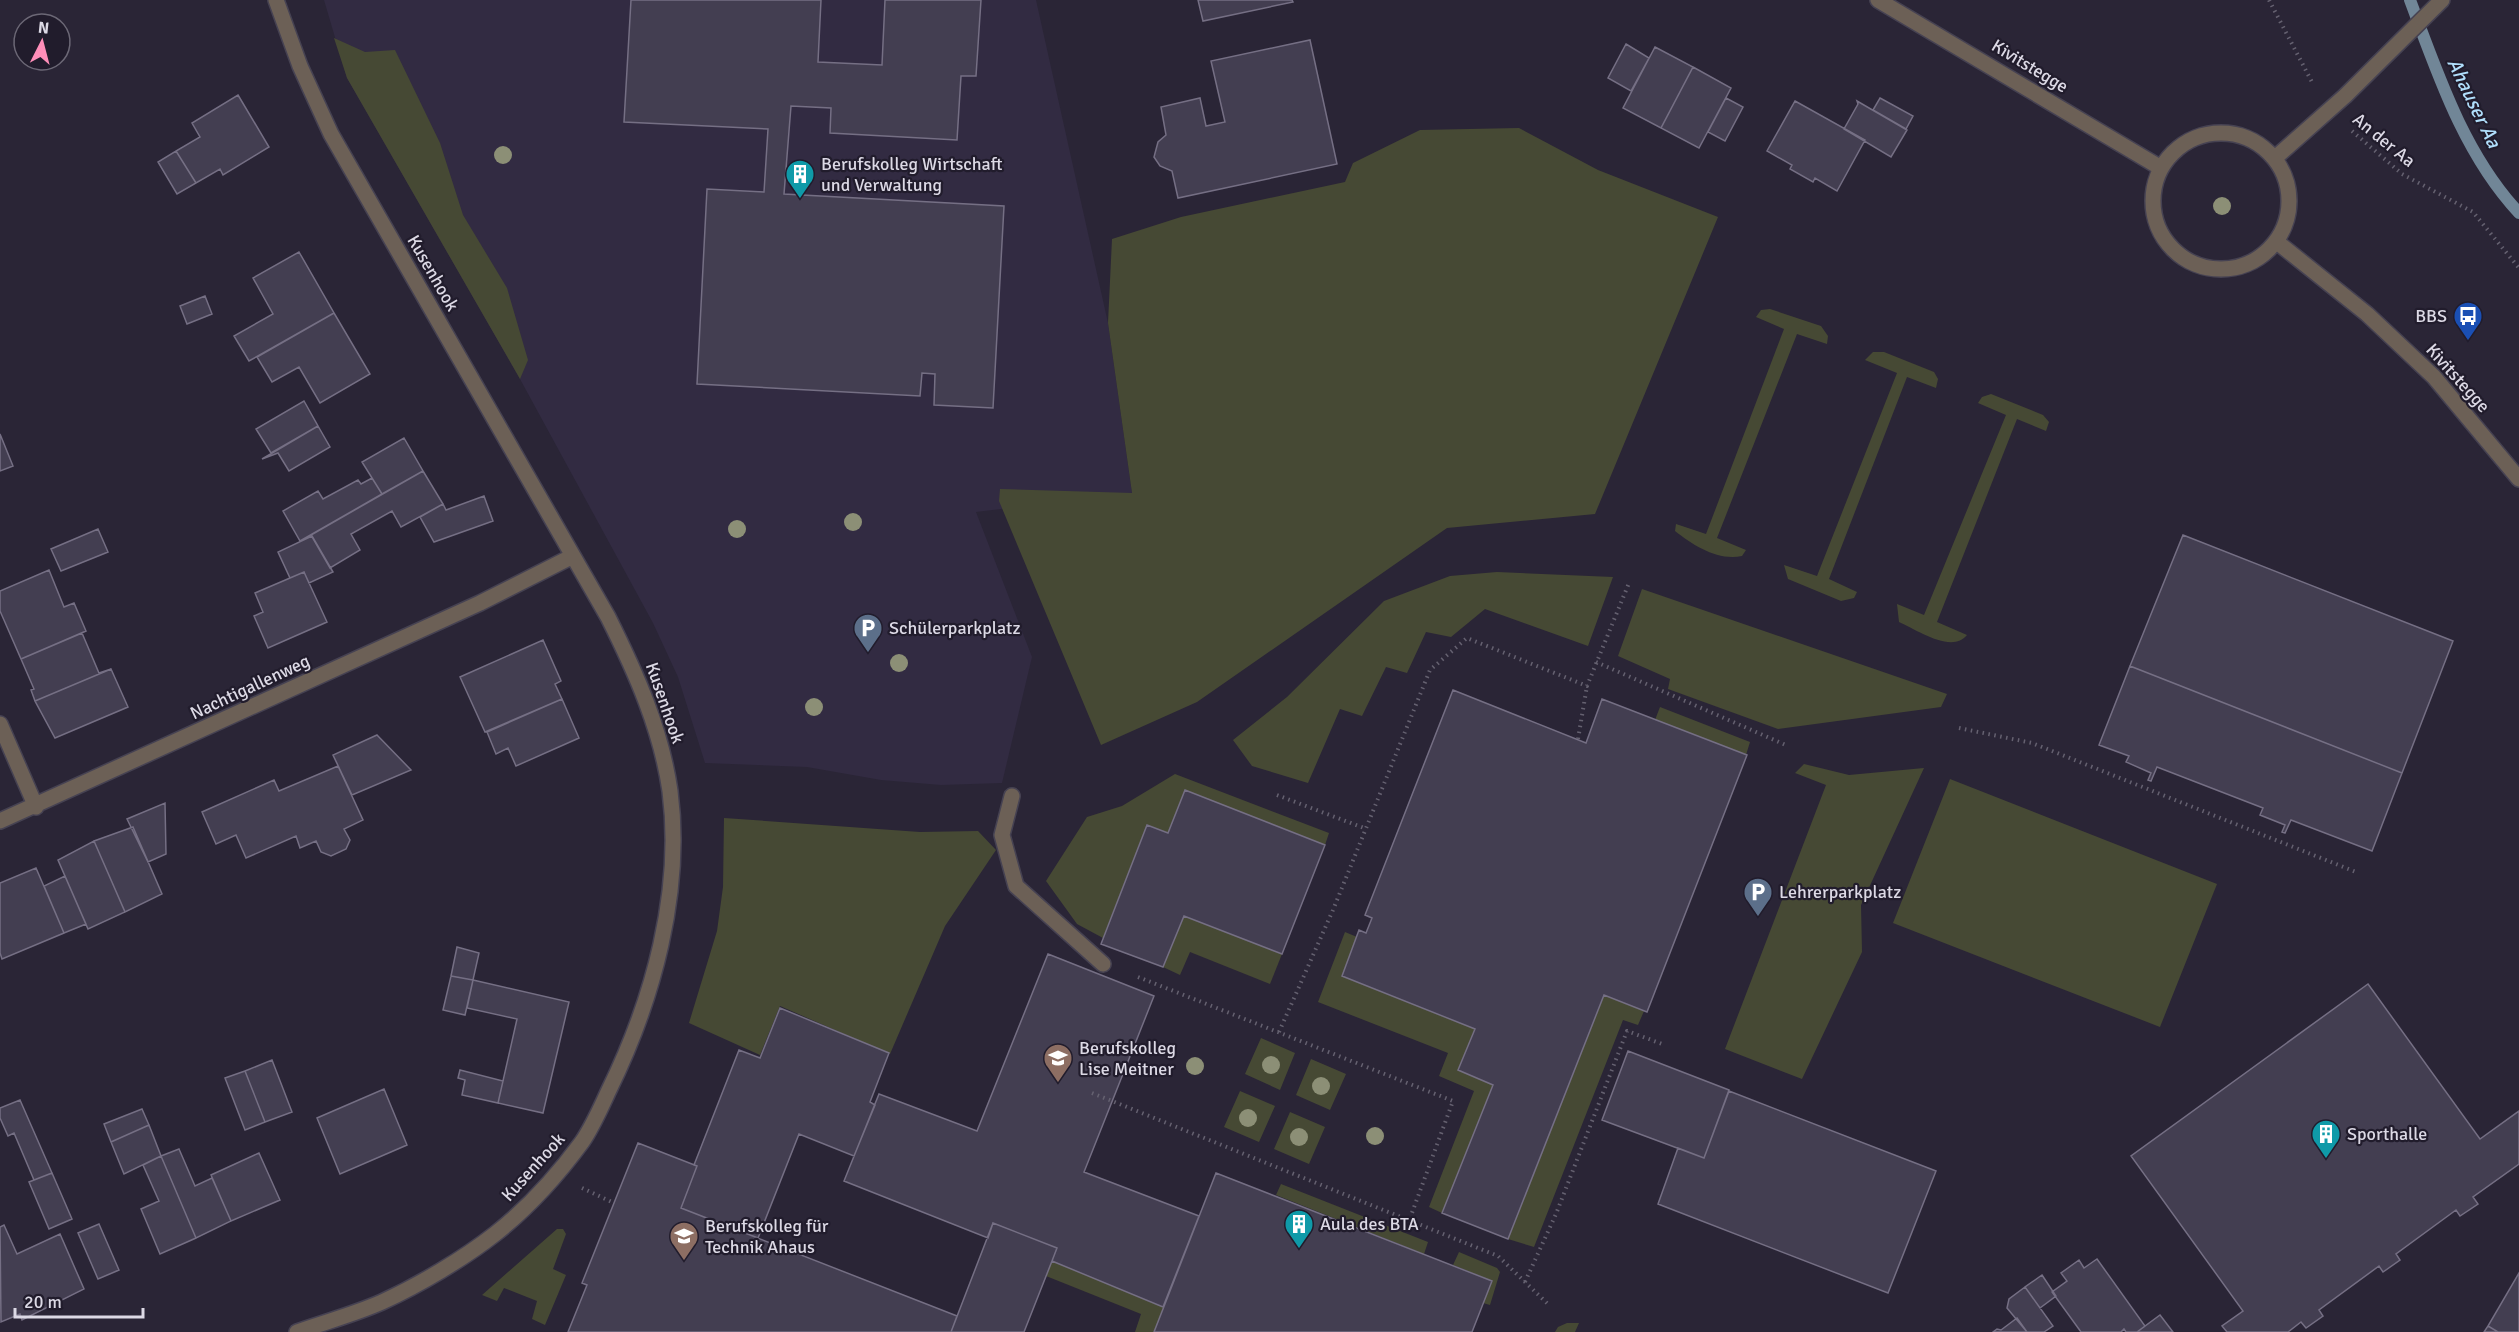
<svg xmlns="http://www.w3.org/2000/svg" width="2519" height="1332" font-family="Signika,sans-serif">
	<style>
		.built { fill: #322b42 }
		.green { fill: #464934 }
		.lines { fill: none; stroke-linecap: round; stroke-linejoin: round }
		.stream { stroke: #718697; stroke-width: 12 }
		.building { fill: #433e51; stroke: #756f84; stroke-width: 1.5 }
		.minor-casing { stroke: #464252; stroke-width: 18 }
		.path { stroke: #656170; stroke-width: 4; stroke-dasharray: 1.5 4.5; stroke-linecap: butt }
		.minor { stroke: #6c6056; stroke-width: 15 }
		.tree { fill: #8c8f76 }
		.labels { text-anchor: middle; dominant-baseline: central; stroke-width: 4.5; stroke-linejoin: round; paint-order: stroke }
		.street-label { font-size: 18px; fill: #dcd9e5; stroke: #211c2c }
		.poi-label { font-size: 18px; fill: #dcd9e5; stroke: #211c2c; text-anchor: start }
		.water-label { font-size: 20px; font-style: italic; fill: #b0defb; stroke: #211c2c }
	</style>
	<rect width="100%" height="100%" fill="#2a2536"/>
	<path class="built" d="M 324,0 L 1036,0 L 1108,323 L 1132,493 L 976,512 L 1032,657 L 1002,783 L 941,785 L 881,780 L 807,767 L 705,763 L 678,677 L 653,623 L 520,379 L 347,78 Z"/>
	<path class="green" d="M 334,38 L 365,52 L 395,50 L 440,143 L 463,215 L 507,288 L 528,360 L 520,379 L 347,78 Z
		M 1519,128 L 1598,170 L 1718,217 L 1595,514 L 1447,528 L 1197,702 L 1101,745 L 999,501 L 1000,489 L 1132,493 L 1108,323 L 1112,239 L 1181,217 L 1345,182 L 1353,163 L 1420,130 Z
		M 1770,309 L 1821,326 L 1828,336 L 1827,344 L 1797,334 L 1717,538 L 1746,550 L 1742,556 C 1718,561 1694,546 1675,531 L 1676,524 L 1706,534 L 1784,329 L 1756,317 L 1761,310 Z
		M 1873,352 L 1884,352 L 1934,372 L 1938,379 L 1936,388 L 1907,377 L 1829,579 L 1857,592 L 1854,598 L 1841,601 L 1788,579 L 1784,565 L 1817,576 L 1897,373 L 1865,360 Z
		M 1991,394 L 2043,415 L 2049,422 L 2046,431 L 2017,419 L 1937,622 L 1967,635 C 1952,654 1917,630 1899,622 L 1897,604 L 1924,615 L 2006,415 L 1978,403 L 1982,397 Z
		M 1497,572 L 1613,577 L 1588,646 L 1485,609 L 1451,637 L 1426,632 L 1407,673 L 1386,667 L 1362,716 L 1340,709 L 1308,783 L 1252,766 L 1233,740 L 1287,697 L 1384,601 L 1450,576 Z
		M 1642,589 L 1947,694 L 1941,707 L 1778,729 L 1668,689 L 1670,679 L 1618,656 Z
		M 1660,707 L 1750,742 L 1746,755 L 1655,720 Z
		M 1804,764 L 1849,775 L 1924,768 L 1861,905 L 1862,952 L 1802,1079 L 1725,1049 L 1826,785 L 1795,773 Z
		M 1175,774 L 1329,833 L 1325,845 L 1185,790 L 1168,833 L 1147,825 L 1103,938 L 1077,924 L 1046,881 L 1087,817 L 1122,806 Z
		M 1950,779 L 2217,884 L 2160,1027 L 1893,923 Z
		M 724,818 L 920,832 L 978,831 L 996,850 L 945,926 L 890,1054 L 780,1006 L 760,1055 L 689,1023 L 717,931 L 723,887 Z
		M 1184,916 L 1282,954 L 1270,984 L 1190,952 L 1180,975 L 1163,967 Z
		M 1345,932 L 1357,937 L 1342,976 L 1475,1029 L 1458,1070 L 1493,1085 L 1442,1213 L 1429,1207 L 1474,1091 L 1439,1076 L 1448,1053 L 1318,1002 Z
		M 1604,995 L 1644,1011 L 1638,1025 L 1623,1020 L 1534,1247 L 1508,1239 Z
		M 1261,1038 L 1295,1053 L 1280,1090 L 1245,1074 Z
		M 1311,1059 L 1346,1074 L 1330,1110 L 1296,1095 Z
		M 1240,1091 L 1275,1106 L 1259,1142 L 1224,1127 Z
		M 1290,1112 L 1325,1127 L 1309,1164 L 1274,1149 Z
		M 1281,1184 L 1428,1242 L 1424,1254 L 1276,1195 Z
		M 557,1229 L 563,1229 L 566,1234 L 553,1269 L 566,1275 L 545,1325 L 532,1319 L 537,1301 L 504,1288 L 497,1301 L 482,1295 Z
		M 1459,1252 L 1497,1268 L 1500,1272 L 1490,1305 L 1483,1303 L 1492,1281 L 1453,1265 Z
		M 1052,1261 L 1164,1307 L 1154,1332 L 1135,1332 L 1141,1314 L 1046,1276 Z
		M 1567,1323 L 1579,1323 L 1575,1332 L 1555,1332 L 1558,1327 Z"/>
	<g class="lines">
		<path class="stream" d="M 2410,0 C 2438,75 2464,154 2519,213"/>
	</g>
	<path class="building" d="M 631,0 L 821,0 L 818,62 L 882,65 L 885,0 L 981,0 L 976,76 L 961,76 L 957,140 L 830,133 L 831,108 L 791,106 L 784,194 L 1004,206 L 993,408 L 934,405 L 935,374 L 922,373 L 920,396 L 697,384 L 707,189 L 764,192 L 768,129 L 624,122 Z
		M 1198,0 L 1292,0 L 1293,2 L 1203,21 Z
		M 1310,40 L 1337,164 L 1178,198 L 1172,171 L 1160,166 L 1154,157 L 1158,142 L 1166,135 L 1161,107 L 1200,98 L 1206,126 L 1225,122 L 1211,61 Z
		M 1626,44 L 1649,58 L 1631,91 L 1608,78 Z
		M 1655,47 L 1693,67 L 1661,128 L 1623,108 Z
		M 1693,67 L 1731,88 L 1699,148 L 1661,128 Z
		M 238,95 L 269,147 L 223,175 L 220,169 L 196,183 L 176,151 L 200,137 L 192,123 Z
		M 1726,98 L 1743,107 L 1725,141 L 1708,132 Z
		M 1880,98 L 1913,116 L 1906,129 L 1873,110 Z
		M 1795,101 L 1865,140 L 1837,191 L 1815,178 L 1813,182 L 1790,169 L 1792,165 L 1767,151 Z
		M 1857,101 L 1907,130 L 1891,157 L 1844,129 L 1858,104 Z
		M 176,151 L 196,183 L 177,194 L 158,162 Z
		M 299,252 L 334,313 L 249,361 L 234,336 L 273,314 L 253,278 Z
		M 205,296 L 212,314 L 187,324 L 180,306 Z
		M 334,313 L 370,374 L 320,403 L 299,367 L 272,382 L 257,357 Z
		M 304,401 L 318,426 L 271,453 L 256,429 Z
		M 318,426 L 330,447 L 289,471 L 278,453 L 262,459 Z
		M 0,434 L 13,466 L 0,471 Z
		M 404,438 L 423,471 L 382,494 L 362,462 Z
		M 423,471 L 443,504 L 401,527 L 392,511 L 351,534 L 360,550 L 330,568 L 311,535 Z
		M 372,478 L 382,494 L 300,541 L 283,511 L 318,491 L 323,499 L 358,480 L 361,484 Z
		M 484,496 L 493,521 L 434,542 L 420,517 L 443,504 L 446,510 Z
		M 98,529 L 108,552 L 61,571 L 51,549 Z
		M 2183,535 L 2453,641 L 2402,773 L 2130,666 Z
		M 312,536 L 333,572 L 309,583 L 304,572 L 290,578 L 278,552 Z
		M 49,570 L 64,607 L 74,603 L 86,631 L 21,659 L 0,611 L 0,591 Z
		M 304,572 L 327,622 L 268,648 L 254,616 L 263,612 L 255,593 Z
		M 82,633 L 99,673 L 111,669 L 35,701 L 31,690 L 34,689 L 21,659 Z
		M 543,640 L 561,681 L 555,684 L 562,699 L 485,732 L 460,677 Z
		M 2130,666 L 2402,773 L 2372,851 L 2291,820 L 2285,833 L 2282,832 L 2285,825 L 2260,815 L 2263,808 L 2157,767 L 2151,781 L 2148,780 L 2151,773 L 2126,762 L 2129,756 L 2099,745 Z
		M 111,669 L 128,707 L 55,738 L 35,701 Z
		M 1453,690 L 1586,743 L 1602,699 L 1747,755 L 1647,1012 L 1604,995 L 1508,1239 L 1442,1213 L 1493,1085 L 1458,1070 L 1475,1029 L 1342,976 L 1359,930 L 1366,933 L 1372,918 L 1365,915 Z
		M 562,699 L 579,738 L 516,766 L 508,748 L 496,754 L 487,732 Z
		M 377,735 L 411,770 L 352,795 L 333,755 Z
		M 338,766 L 363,820 L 344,829 L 350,840 L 346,849 L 331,856 L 321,852 L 316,841 L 300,848 L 296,836 L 246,858 L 236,835 L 216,844 L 202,812 L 274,780 L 279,791 Z
		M 1185,790 L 1325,845 L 1282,954 L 1184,916 L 1163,967 L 1101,944 L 1147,825 L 1168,833 Z
		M 165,803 L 166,854 L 148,862 L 127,819 Z
		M 133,827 L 162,894 L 125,912 L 94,841 Z
		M 94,841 L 125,912 L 88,929 L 58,860 Z
		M 36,868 L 64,933 L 2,959 L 0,953 L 0,883 Z
		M 65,876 L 86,924 L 64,933 L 44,886 Z
		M 457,947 L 479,953 L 473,980 L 451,976 Z
		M 1048,954 L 1154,996 L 1084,1172 L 1199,1216 L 1163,1307 L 1052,1261 L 1057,1248 L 993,1223 L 988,1238 L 844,1181 L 879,1094 L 977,1131 Z
		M 451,976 L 473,980 L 465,1015 L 443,1010 Z
		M 473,980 L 569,1002 L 543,1113 L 498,1103 L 517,1019 L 467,1008 Z
		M 2368,984 L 2480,1139 L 2519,1111 L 2519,1164 L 2473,1197 L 2478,1204 L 2460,1216 L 2456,1210 L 2396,1254 L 2400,1260 L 2383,1272 L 2379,1266 L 2319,1310 L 2323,1316 L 2306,1328 L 2301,1322 L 2288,1332 L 2227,1332 L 2222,1326 L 2243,1311 L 2131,1156 Z
		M 780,1008 L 889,1053 L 870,1102 L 875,1105 L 854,1156 L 799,1134 L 758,1238 L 681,1208 L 697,1166 L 694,1165 L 739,1050 L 760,1058 Z
		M 1628,1051 L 1729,1090 L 1704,1158 L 1602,1120 Z
		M 272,1060 L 292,1112 L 265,1122 L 245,1071 Z
		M 460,1070 L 503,1081 L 498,1103 L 462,1095 L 465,1080 L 458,1078 Z
		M 245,1071 L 265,1122 L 245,1130 L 225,1078 Z
		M 384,1089 L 407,1145 L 340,1174 L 317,1118 Z
		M 1729,1091 L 1936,1171 L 1888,1293 L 1658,1204 L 1678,1148 L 1704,1158 Z
		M 20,1100 L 52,1173 L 34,1180 L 14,1133 L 8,1136 L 0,1118 L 0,1108 Z
		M 142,1109 L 149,1125 L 111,1142 L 104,1124 Z
		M 149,1125 L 161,1156 L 124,1174 L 111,1142 Z
		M 638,1143 L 697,1166 L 681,1208 L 957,1316 L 951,1332 L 568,1332 L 587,1285 L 582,1283 Z
		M 179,1149 L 195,1186 L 212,1178 L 231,1221 L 196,1238 L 161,1156 Z
		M 259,1153 L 280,1200 L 231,1221 L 211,1175 Z
		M 161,1156 L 196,1238 L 160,1254 L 141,1209 L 159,1201 L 143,1165 Z
		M 52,1173 L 72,1219 L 49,1229 L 29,1182 Z
		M 1216,1173 L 1492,1281 L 1472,1332 L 1154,1332 Z
		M 993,1223 L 1057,1248 L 1052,1261 L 1024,1332 L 951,1332 Z
		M 99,1224 L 119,1270 L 98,1279 L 78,1233 Z
		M 4,1225 L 17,1254 L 60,1234 L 84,1289 L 22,1320 L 20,1314 L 1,1322 L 0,1227 Z
		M 2097,1259 L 2145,1326 L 2137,1332 L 2126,1332 L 2124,1329 L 2121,1332 L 2081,1332 L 2052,1292 L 2067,1281 L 2061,1273 L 2079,1260 L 2084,1268 Z
		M 2519,1273 L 2519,1332 L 2498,1332 L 2488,1326 Z
		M 2042,1275 L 2056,1296 L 2040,1308 L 2025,1287 Z
		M 2025,1287 L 2053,1326 L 2044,1332 L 2027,1332 L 2007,1308 L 2009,1299 Z
		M 2160,1315 L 2173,1332 L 2137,1332 Z
		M 2017,1318 L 2027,1332 L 1993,1332 L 1997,1329 L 2001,1330 Z
		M 2488,1326 L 2498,1332 L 2484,1332 Z"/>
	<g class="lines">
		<g class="minor-casing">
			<path id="minor" d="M 276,0 L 300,66 L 331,134 L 608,617 C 636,673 661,729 670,791 C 683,892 653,1000 609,1090 C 601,1107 593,1126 582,1142 C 557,1176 528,1208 495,1234 C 463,1259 419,1285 382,1302 C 355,1314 325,1322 297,1332
				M 1878,0 L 2161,168
				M2153 201a68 68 0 1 1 136 0a68 68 0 1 1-136 0Z
				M 2275,158 L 2345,96 L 2442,0
				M 2277,242 L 2367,314 L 2434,377 L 2519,479
				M 0,724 L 36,807
				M 1012,796 L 1002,835 L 1016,886 L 1103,964
				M 0,821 L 480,603 L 573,556"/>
		</g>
		<path class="path" d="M 2269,0 L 2313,84
			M 2352,131 L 2402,174 L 2473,212 L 2519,268
			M 1596,662 L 1788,746
			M 1959,728 L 2032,743 L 2356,872
			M 1578,739 L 1587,686
			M 1277,795 L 1364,828
			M 1138,977 L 1453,1101 L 1409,1221
			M 1279,1032 L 1333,910 L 1430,670 L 1467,638 L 1587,686 L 1629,583
			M 1092,1093 L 1498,1256 L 1549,1305
			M 582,1188 L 614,1203
			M 1525,1282 L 1556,1214 L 1627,1031 L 1665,1045"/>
		<use href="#minor" class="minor"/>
	</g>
	<g class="tree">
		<circle cx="503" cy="155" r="9"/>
		<circle cx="2222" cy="206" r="9"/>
		<circle cx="853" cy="522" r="9"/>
		<circle cx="737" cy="529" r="9"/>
		<circle cx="899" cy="663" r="9"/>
		<circle cx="814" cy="707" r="9"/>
		<circle cx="1271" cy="1065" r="9"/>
		<circle cx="1195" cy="1066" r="9"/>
		<circle cx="1321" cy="1086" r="9"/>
		<circle cx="1248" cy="1118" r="9"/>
		<circle cx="1375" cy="1136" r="9"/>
		<circle cx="1299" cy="1137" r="9"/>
	</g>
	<defs>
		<g id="building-pin" transform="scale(1.5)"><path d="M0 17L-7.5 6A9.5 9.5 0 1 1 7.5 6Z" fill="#0f9aa8" stroke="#211c2c"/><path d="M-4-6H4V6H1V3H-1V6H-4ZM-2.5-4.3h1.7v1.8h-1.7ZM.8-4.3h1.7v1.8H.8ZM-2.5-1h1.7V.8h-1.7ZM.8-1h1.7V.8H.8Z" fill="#fff"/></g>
		<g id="bus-pin" transform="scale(1.5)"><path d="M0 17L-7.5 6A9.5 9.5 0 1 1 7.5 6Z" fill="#1a4fb4" stroke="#211c2c"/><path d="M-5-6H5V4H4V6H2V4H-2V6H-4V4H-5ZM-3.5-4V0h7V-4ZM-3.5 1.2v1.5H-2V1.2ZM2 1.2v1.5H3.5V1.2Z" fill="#fff"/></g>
		<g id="parking-pin" transform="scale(1.5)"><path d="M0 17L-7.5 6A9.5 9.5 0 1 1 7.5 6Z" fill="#5c6f8a" stroke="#211c2c"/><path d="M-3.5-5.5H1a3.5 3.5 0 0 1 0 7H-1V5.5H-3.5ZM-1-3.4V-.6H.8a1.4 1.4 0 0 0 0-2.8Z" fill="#fff"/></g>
		<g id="school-pin" transform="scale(1.5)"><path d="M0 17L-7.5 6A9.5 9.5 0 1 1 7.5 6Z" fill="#8d6e63" stroke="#211c2c"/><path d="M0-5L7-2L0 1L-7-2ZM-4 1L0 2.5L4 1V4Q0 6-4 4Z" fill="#fff"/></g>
	</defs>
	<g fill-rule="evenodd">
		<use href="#building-pin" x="800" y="174"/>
		<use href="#bus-pin" x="2468" y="316"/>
		<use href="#parking-pin" x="868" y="628"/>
		<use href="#parking-pin" x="1758" y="892"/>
		<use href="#school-pin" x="1058" y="1058"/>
		<use href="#building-pin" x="2326" y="1134"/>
		<use href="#building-pin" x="1299" y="1224"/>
		<use href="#school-pin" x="684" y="1236"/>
	</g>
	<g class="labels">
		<g class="street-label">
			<text transform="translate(2030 66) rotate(31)">Kivitstegge</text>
			<text transform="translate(2384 140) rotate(39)">An der Aa</text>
			<text transform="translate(433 273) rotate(60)">Kusenhook</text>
			<text transform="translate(2458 378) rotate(48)">Kivitstegge</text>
			<text transform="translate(250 687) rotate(-25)">Nachtigallenweg</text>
			<text transform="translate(665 703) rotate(71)">Kusenhook</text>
			<text transform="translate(533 1167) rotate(-48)">Kusenhook</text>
		</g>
		<g class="poi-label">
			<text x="821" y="164">Berufskolleg Wirtschaft<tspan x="821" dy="21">und Verwaltung</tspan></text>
			<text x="2447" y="316" text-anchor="end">BBS</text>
			<text x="889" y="628">Schülerparkplatz</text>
			<text x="1779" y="892">Lehrerparkplatz</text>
			<text x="1079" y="1048">Berufskolleg<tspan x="1079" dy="21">Lise Meitner</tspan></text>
			<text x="2347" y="1134">Sporthalle</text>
			<text x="1320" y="1224">Aula des BTA</text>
			<text x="705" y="1226">Berufskolleg für<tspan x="705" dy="21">Technik Ahaus</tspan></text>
		</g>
		<g class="water-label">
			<text transform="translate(2474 103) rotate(64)">Ahauser Aa</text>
		</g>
	</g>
	<g transform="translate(42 42) rotate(6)"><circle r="28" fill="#211c2c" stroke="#6c6876" stroke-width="1.5"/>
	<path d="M0-4.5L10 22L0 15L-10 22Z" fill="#ff8eb9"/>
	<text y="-9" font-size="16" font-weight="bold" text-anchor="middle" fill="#dcd9e5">N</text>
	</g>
	<path d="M15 1308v9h128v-9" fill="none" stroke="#dcd9e5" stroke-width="3"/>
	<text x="24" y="1308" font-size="18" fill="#dcd9e5" stroke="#211c2c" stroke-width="4.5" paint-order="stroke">20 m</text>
</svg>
